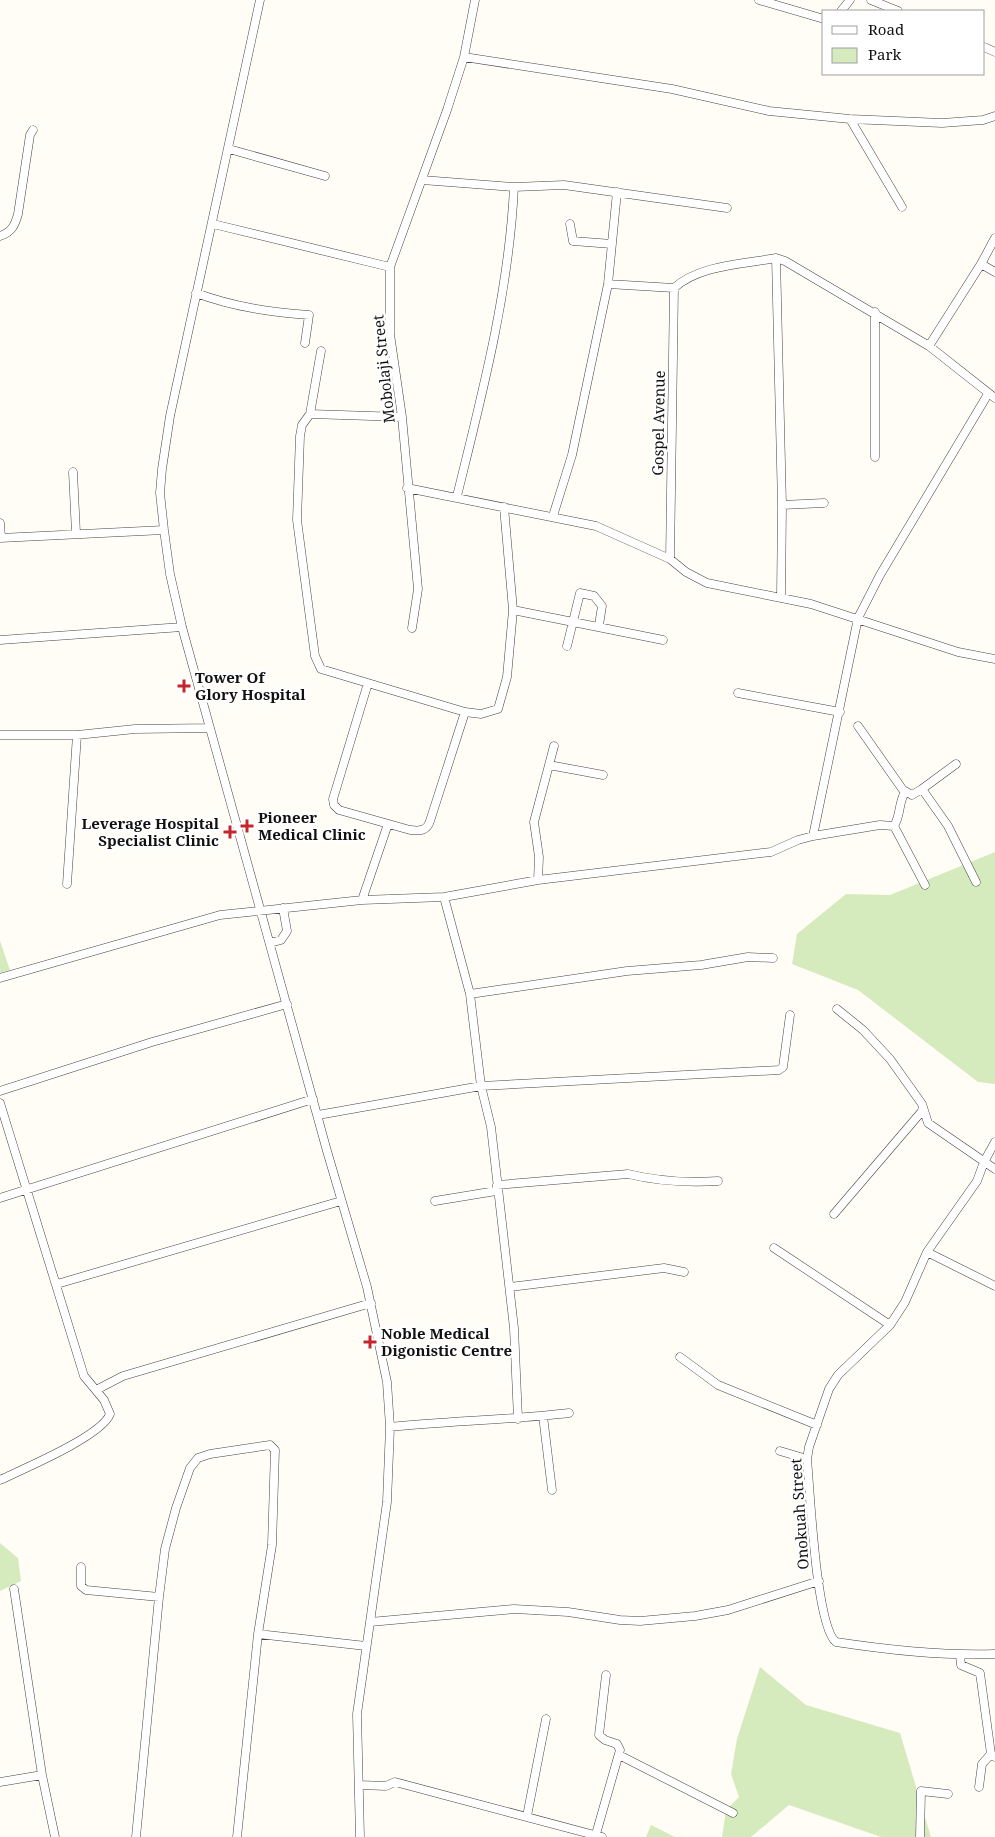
<svg xmlns="http://www.w3.org/2000/svg" width="995" height="1837" font-family="'Noto Serif',serif">
	<style>
		.green { fill: #d5ebbd }
		.lines { fill: none; stroke-linecap: round; stroke-linejoin: round }
		.minor-casing { stroke: #444; stroke-width: 9 }
		.minor { stroke: #fff; stroke-width: 8 }
		.poi-dot { fill: #c4262e; stroke: #fff; stroke-width: 2 }
		.labels { text-anchor: middle; dominant-baseline: central; stroke-width: 5; stroke-linejoin: round; paint-order: stroke }
		.street-label { font-size: 15px; fill: #111; stroke: #fff }
		.poi-label { font-size: 15px; font-weight: bold; fill: #111; stroke: #fff; text-anchor: start }
	</style>
	<rect width="100%" height="100%" fill="#fffdf5"/>
	<path class="green" d="M 995,852 L 995,1084 L 978,1082 L 858,990 L 792,964 L 797,934 L 846,894 L 890,895 Z
		M 0,941 L 10,970 L 0,973 Z
		M 0,1543 L 18,1558 L 21,1581 L 0,1591 Z
		M 760,1667 L 806,1705 L 900,1733 L 931,1837 L 881,1837 L 789,1805 L 751,1837 L 722,1837 L 726,1810 L 739,1797 L 731,1774 L 737,1739 Z
		M 651,1825 L 675,1837 L 646,1837 Z"/>
	<g class="lines">
		<g class="minor-casing">
			<path id="minor" d="M 260,0 L 170,416 L 162,469 L 160,493 L 164,530 L 170,574 L 182,627 L 327,1151 L 367,1287 L 387,1382 L 390,1427 L 387,1502 L 357,1714 L 360,1837
				M 759,0 L 824,19
				M 871,0 L 898,11
				M 841,11 L 850,0
				M 984,47 L 995,52
				M 464,57 L 672,89 L 769,111 L 850,119 L 942,123 L 983,120 L 995,116
				M 850,119 L 902,207
				M 229,149 L 325,176
				M 422,180 L 514,187 L 564,185 L 727,208
				M 213,224 L 390,267
				M 570,224 L 573,241 L 612,244
				M 0,236 C 12,232 15,225 18,214 L 30,135 L 33,130
				M 776,258 L 782,505 L 781,597
				M 981,264 L 995,272
				M 608,284 L 674,288 C 699,265 744,264 776,258 L 785,261 L 929,346 L 995,398
				M 196,293 C 234,307 270,312 309,315 L 305,343
				M 875,312 L 875,457
				M 929,346 L 981,264 L 995,238
				M 321,351 L 310,414 L 302,425 L 300,436 L 297,520 L 315,656 L 321,669 L 465,712 L 481,714 L 498,709 L 507,677 L 513,610 L 504,507
				M 310,414 L 402,417
				M 73,472 L 76,533
				M 407,488 L 596,526 L 670,559 L 686,572 L 707,583 L 811,604 L 958,652 L 995,659
				M 457,496 C 482,395 509,292 514,187
				M 782,505 L 824,503
				M 553,516 L 572,455 L 608,284 L 617,192
				M 0,523 L 1,538
				M 0,538 L 164,530
				M 670,559 L 674,288
				M 513,610 L 663,640
				M 412,628 L 418,589 L 402,417 L 390,334 L 390,267 L 447,110 L 464,57 L 475,0
				M 0,640 L 182,627
				M 567,646 L 580,593 L 594,596 L 602,606 L 599,625
				M 368,683 L 333,799 L 334,805 L 339,810 L 410,830 C 420,831 427,831 430,821 L 465,712
				M 738,693 L 840,712
				M 858,726 L 903,790 L 912,795 L 922,789 L 948,826 L 976,882
				M 0,735 L 77,735 L 135,729 L 210,728
				M 549,765 L 603,775
				M 922,789 L 956,764
				M 894,826 C 901,815 898,804 905,792
				M 813,836 L 858,618 L 880,575 L 988,394
				M 538,880 L 539,857 L 534,822 L 554,746
				M 67,884 L 77,735
				M 444,897 L 470,994 L 481,1086 L 491,1127 L 514,1328 L 518,1419
				M 362,900 L 388,824
				M 270,943 L 281,940 L 287,931 L 283,908
				M 0,978 L 220,915 L 362,900 L 444,897 L 538,880 L 771,852 L 798,840 L 813,836 L 880,825 L 894,826 L 925,885
				M 470,994 L 627,971 L 701,965 L 748,957 L 773,958
				M 837,1009 L 863,1030 L 890,1059 L 922,1104 L 928,1123 L 995,1169
				M 0,1091 L 152,1042 L 287,1004
				M 0,1103 L 84,1376 L 104,1400 L 110,1414 C 102,1436 23,1469 0,1480
				M 318,1115 L 481,1086 L 779,1070 L 783,1067 L 790,1015
				M 995,1142 L 984,1162 L 977,1181 L 927,1252 L 905,1302 L 890,1325 L 838,1375 L 829,1389 L 809,1447 L 807,1459 C 810,1490 816,1627 836,1642 C 889,1650 941,1656 995,1654
				M 0,1198 L 313,1099
				M 435,1201 L 496,1191 L 497,1185 L 628,1174 C 657,1181 687,1183 718,1181
				M 834,1214 L 923,1110
				M 774,1248 L 890,1325
				M 927,1252 L 995,1286
				M 57,1284 L 341,1201
				M 510,1287 L 664,1268 L 684,1272
				M 680,1357 L 718,1385 L 817,1425
				M 96,1390 L 123,1376 L 371,1303
				M 543,1416 L 552,1490
				M 390,1427 C 449,1421 509,1420 569,1413
				M 780,1451 L 807,1459
				M 81,1567 L 81,1586 L 86,1590 L 159,1597
				M 14,1589 L 42,1775 L 55,1837
				M 370,1622 L 514,1609 L 568,1612 L 620,1620 L 640,1621 L 695,1616 L 728,1610 L 819,1581
				M 258,1634 L 366,1646
				M 960,1655 L 961,1665 L 980,1673 L 991,1754 L 995,1757
				M 619,1755 L 733,1813
				M 0,1782 L 42,1775
				M 360,1785 L 386,1786 L 395,1782 L 602,1837
				M 979,1787 L 982,1764 L 991,1754
				M 527,1816 L 546,1719
				M 596,1834 L 620,1750 L 617,1744 L 605,1740 L 599,1735 L 606,1675
				M 136,1837 L 159,1597 L 165,1549 L 176,1508 L 190,1468 L 198,1458 L 210,1454 L 270,1445 L 275,1450 L 272,1545 L 258,1634 L 237,1837
				M 920,1837 L 921,1791 L 948,1794"/>
		</g>
		<use href="#minor" class="minor"/>
	</g>
	<g class="poi-dot">
		<path d="M181.5 678.5h5v5h5v5h-5v5h-5v-5h-5v-5h5z"/>
		<path d="M244.5 818.5h5v5h5v5h-5v5h-5v-5h-5v-5h5z"/>
		<path d="M227.5 824.5h5v5h5v5h-5v5h-5v-5h-5v-5h5z"/>
		<path d="M367.5 1334.5h5v5h5v5h-5v5h-5v-5h-5v-5h5z"/>
	</g>
	<g class="labels">
		<g class="street-label">
			<text transform="translate(383 369) rotate(-96)">Mobolaji Street</text>
			<text transform="translate(658 423) rotate(-89)">Gospel Avenue</text>
			<text transform="translate(799 1514) rotate(-94)">Onokuah Street</text>
		</g>
		<g class="poi-label">
			<text x="195" y="677">Tower Of<tspan x="195" dy="17">Glory Hospital</tspan></text>
			<text x="258" y="817">Pioneer<tspan x="258" dy="17">Medical Clinic</tspan></text>
			<text x="219" y="823" text-anchor="end">Leverage Hospital<tspan x="219" dy="17">Specialist Clinic</tspan></text>
			<text x="381" y="1333">Noble Medical<tspan x="381" dy="17">Digonistic Centre</tspan></text>
		</g>
	</g>
	<rect x="822" y="10" width="162" height="65" fill="#ffffff" stroke="#a0a0a0"/>
	<rect x="832" y="26" width="25" height="8" fill="#ffffff" stroke="#a0a0a0"/>
	<text x="868" y="35" font-size="15" fill="#111111">Road</text>
	<rect x="832" y="48" width="25" height="15" fill="#d5ebbd" stroke="#a0a0a0"/>
	<text x="868" y="60" font-size="15" fill="#111111">Park</text>
</svg>
